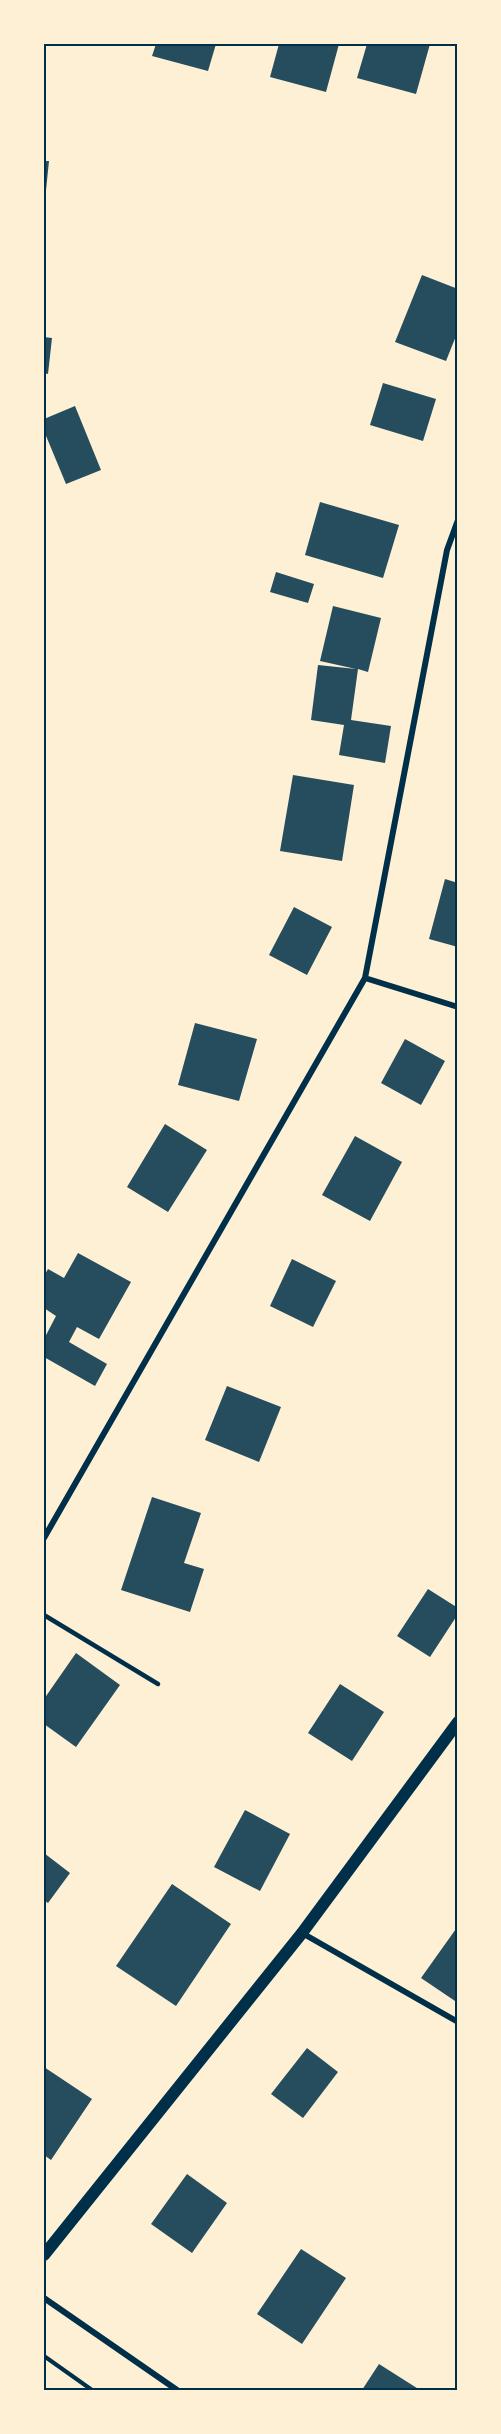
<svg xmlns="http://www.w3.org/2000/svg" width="501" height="2434" font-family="'Fira Sans',sans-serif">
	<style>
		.building { fill: #264d5e }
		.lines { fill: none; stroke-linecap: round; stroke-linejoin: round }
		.path { stroke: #003049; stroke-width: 4 }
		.service { stroke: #003049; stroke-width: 4.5 }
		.minor { stroke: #003049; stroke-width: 6 }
		.secondary { stroke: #003049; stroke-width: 12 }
		.neatline { fill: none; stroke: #003049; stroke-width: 2 }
	</style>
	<rect width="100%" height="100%" fill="#fdf0d5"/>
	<path class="building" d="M 156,44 L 216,44 L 208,71 L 152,56 Z
		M 279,44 L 339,44 L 326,92 L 270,77 Z
		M 367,44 L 430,44 L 416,94 L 357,78 Z
		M 44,161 L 49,161 L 45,200 L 44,200 Z
		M 422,275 L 458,289 L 458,331 L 446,361 L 395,342 Z
		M 44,337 L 52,338 L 48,374 L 44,373 Z
		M 383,383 L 436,399 L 423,441 L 370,425 Z
		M 75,406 L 101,470 L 66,484 L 44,431 L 44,419 Z
		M 320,502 L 399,525 L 383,578 L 305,555 Z
		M 276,572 L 314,584 L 308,603 L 270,592 Z
		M 333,606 L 381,618 L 368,672 L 358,669 L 351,720 L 391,726 L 385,763 L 339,755 L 344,725 L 311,720 L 318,665 L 356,669 L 320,661 Z
		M 293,775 L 354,785 L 342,861 L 280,851 Z
		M 445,879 L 458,883 L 458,947 L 429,939 Z
		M 294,907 L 332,927 L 307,975 L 269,955 Z
		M 195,1023 L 257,1039 L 239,1101 L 178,1085 Z
		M 405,1039 L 445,1061 L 421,1105 L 381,1083 Z
		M 165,1124 L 207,1150 L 168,1212 L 127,1187 Z
		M 355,1136 L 402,1162 L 370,1221 L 322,1195 Z
		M 78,1253 L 131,1282 L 99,1339 L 77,1327 L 69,1342 L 107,1364 L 95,1386 L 44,1357 L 44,1339 L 56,1316 L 44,1308 L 44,1276 L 48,1269 L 64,1278 Z
		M 292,1259 L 336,1281 L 313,1327 L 270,1306 Z
		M 227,1386 L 281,1407 L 259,1462 L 205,1440 Z
		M 152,1497 L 201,1513 L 184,1563 L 204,1569 L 190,1612 L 121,1590 Z
		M 428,1589 L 458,1608 L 458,1614 L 430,1657 L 397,1636 Z
		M 76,1653 L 120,1685 L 76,1747 L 44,1724 L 44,1699 Z
		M 340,1684 L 384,1712 L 352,1761 L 308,1733 Z
		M 245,1810 L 290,1834 L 260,1891 L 214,1867 Z
		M 44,1853 L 70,1873 L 48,1903 L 44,1900 Z
		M 172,1884 L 231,1924 L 176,2006 L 116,1966 Z
		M 458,1926 L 458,2003 L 421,1978 Z
		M 307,2048 L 338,2072 L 303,2118 L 271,2094 Z
		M 44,2067 L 92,2099 L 51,2160 L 44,2155 Z
		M 187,2174 L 227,2203 L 192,2253 L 151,2224 Z
		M 301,2249 L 346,2278 L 302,2344 L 257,2314 Z
		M 379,2364 L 420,2390 L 362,2390 Z"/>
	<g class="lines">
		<path class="path" d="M 44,2356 L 92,2390"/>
		<path class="service" d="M 44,1615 L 158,1684"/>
		<path class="minor" d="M 365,978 L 458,1007
			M 44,1538 L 365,978 L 447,550 L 458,520
			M 302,1933 L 458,2022
			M 44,2298 L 177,2390"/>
		<path class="secondary" d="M 44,2255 L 302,1933 L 458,1722"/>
	</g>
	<rect width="501" height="2434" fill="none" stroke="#fdf0d5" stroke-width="90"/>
	<rect x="45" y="45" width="411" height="2344" class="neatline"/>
</svg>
